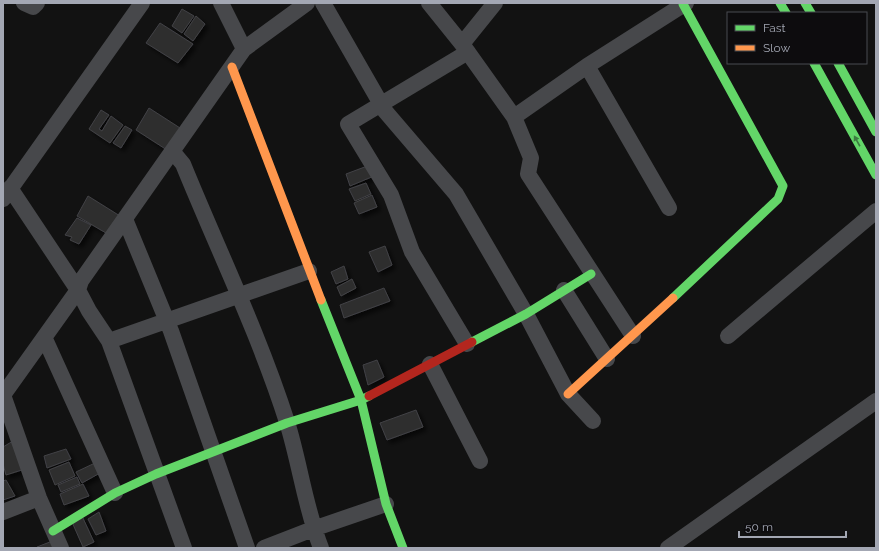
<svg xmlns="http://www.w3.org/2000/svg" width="879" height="551" font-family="Raleway,sans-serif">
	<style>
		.building { fill: #2d2d2e; stroke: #424246; filter: url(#shadow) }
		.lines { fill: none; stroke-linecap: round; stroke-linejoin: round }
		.street { stroke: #47484b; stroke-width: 16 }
		.fast { stroke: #63d668; stroke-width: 9 }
		.slow { stroke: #ff974d; stroke-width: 9 }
		.jam { stroke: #b3261e; stroke-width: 9 }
		.oneway { fill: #3c7b40 }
	</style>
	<defs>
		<filter id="shadow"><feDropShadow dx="3.5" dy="3.5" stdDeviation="2" flood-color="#0009"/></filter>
	</defs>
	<rect width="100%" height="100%" fill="#121212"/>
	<path class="building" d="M 182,9 L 194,16 L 182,33 L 172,26 Z
		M 196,16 L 205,24 L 193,41 L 184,34 Z
		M 160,23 L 193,44 L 178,63 L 146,43 Z
		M 149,108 L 180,128 L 167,150 L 136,130 Z
		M 101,110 L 109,115 L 99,129 L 102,131 L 111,116 L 123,125 L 110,143 L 89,129 Z
		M 125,126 L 132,130 L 121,148 L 113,143 Z
		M 370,165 L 374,176 L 350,186 L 346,174 Z
		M 366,183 L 371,194 L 355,201 L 349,189 Z
		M 372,195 L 377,207 L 359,214 L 354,203 Z
		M 88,196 L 120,216 L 106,233 L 77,216 Z
		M 77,218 L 91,225 L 79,244 L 70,240 L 72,237 L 65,235 Z
		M 385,246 L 392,265 L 378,272 L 369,252 Z
		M 344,266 L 348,279 L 336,284 L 331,272 Z
		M 352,279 L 356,288 L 341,296 L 337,287 Z
		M 384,288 L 390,301 L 344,318 L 340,305 Z
		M 377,360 L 384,377 L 368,385 L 363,365 Z
		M 416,410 L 423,427 L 387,440 L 380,423 Z
		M 13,441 L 25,469 L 6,475 L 3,464 L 3,447 Z
		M 66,449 L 71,459 L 47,468 L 44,456 Z
		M 69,462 L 75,476 L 55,485 L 49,470 Z
		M 95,463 L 100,473 L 82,483 L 76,472 Z
		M 77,477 L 80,484 L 61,492 L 58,485 Z
		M 6,480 L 15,496 L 3,500 L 3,481 Z
		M 83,484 L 89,496 L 64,505 L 60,494 Z
		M 99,512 L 106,531 L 96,535 L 88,519 Z
		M 82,516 L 94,542 L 83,547 L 72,522 Z
		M 55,540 L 59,548 L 38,548 L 37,547 Z"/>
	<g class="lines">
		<path class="street" d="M 24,3 L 33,7 L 37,3
			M 221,3 L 244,49
			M 323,3 L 385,111 L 456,194 L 526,314 L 568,394 L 593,421
			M 429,3 L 462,44 L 514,117 L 531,158 L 528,174 L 633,336
			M 462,44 L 495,3
			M 587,66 L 669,208
			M 514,117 L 587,66 L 686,3
			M 173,152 L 183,164 C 218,250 259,334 287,422 C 300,464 305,507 321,548
			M 10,188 L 78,290 L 89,311 L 109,341 L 184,548
			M 3,199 L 142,3
			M 125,219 L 171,331 L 247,548
			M 564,290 L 607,359
			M 728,336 L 876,211
			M 45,339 L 115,493
			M 109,341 L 309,271
			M 467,344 L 412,252 L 391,195 L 348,124 L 468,52
			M 430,364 L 480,461
			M 3,395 L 78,290 L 81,281 L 244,49 L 307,3
			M 3,395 L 39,498 L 61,548
			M 3,512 L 39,498
			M 264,548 L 313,529 L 386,504
			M 668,548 L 876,401"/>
		<path class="fast" d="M 780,3 L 786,13
			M 805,3 L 811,13
			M 814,63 L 876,175
			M 838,63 L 876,132
			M 673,298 L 778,199 L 783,186 L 683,4
			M 321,300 L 361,400 L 386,504 L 403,548
			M 472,342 L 526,314 L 591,274
			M 53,531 L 115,493 L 156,474 L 287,423 L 361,400 L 369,396"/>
		<path class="slow" d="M 232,67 L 321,300
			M 568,394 L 673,298"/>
		<path class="jam" d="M 369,396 L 472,342"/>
	</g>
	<defs><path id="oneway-solid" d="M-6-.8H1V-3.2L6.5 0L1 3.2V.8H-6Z"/></defs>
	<use class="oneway" href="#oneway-solid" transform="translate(857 141) rotate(-119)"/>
	<rect width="879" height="551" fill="none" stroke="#a3a7b3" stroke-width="8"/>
	<rect x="727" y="12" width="140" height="52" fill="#0d0c0e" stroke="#494a50"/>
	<rect x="735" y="25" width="20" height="6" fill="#63d668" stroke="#494a50"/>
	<text x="763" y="32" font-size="12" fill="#a3a7b3">Fast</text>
	<rect x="735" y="45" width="20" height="6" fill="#ff974d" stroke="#494a50"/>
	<text x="763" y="52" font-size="12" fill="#a3a7b3">Slow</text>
	<path d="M739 531v6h107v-6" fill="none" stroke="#a3a7b3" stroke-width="2"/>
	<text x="745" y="531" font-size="12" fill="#a3a7b3" stroke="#0d0c0e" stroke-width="3" paint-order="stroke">50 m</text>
</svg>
